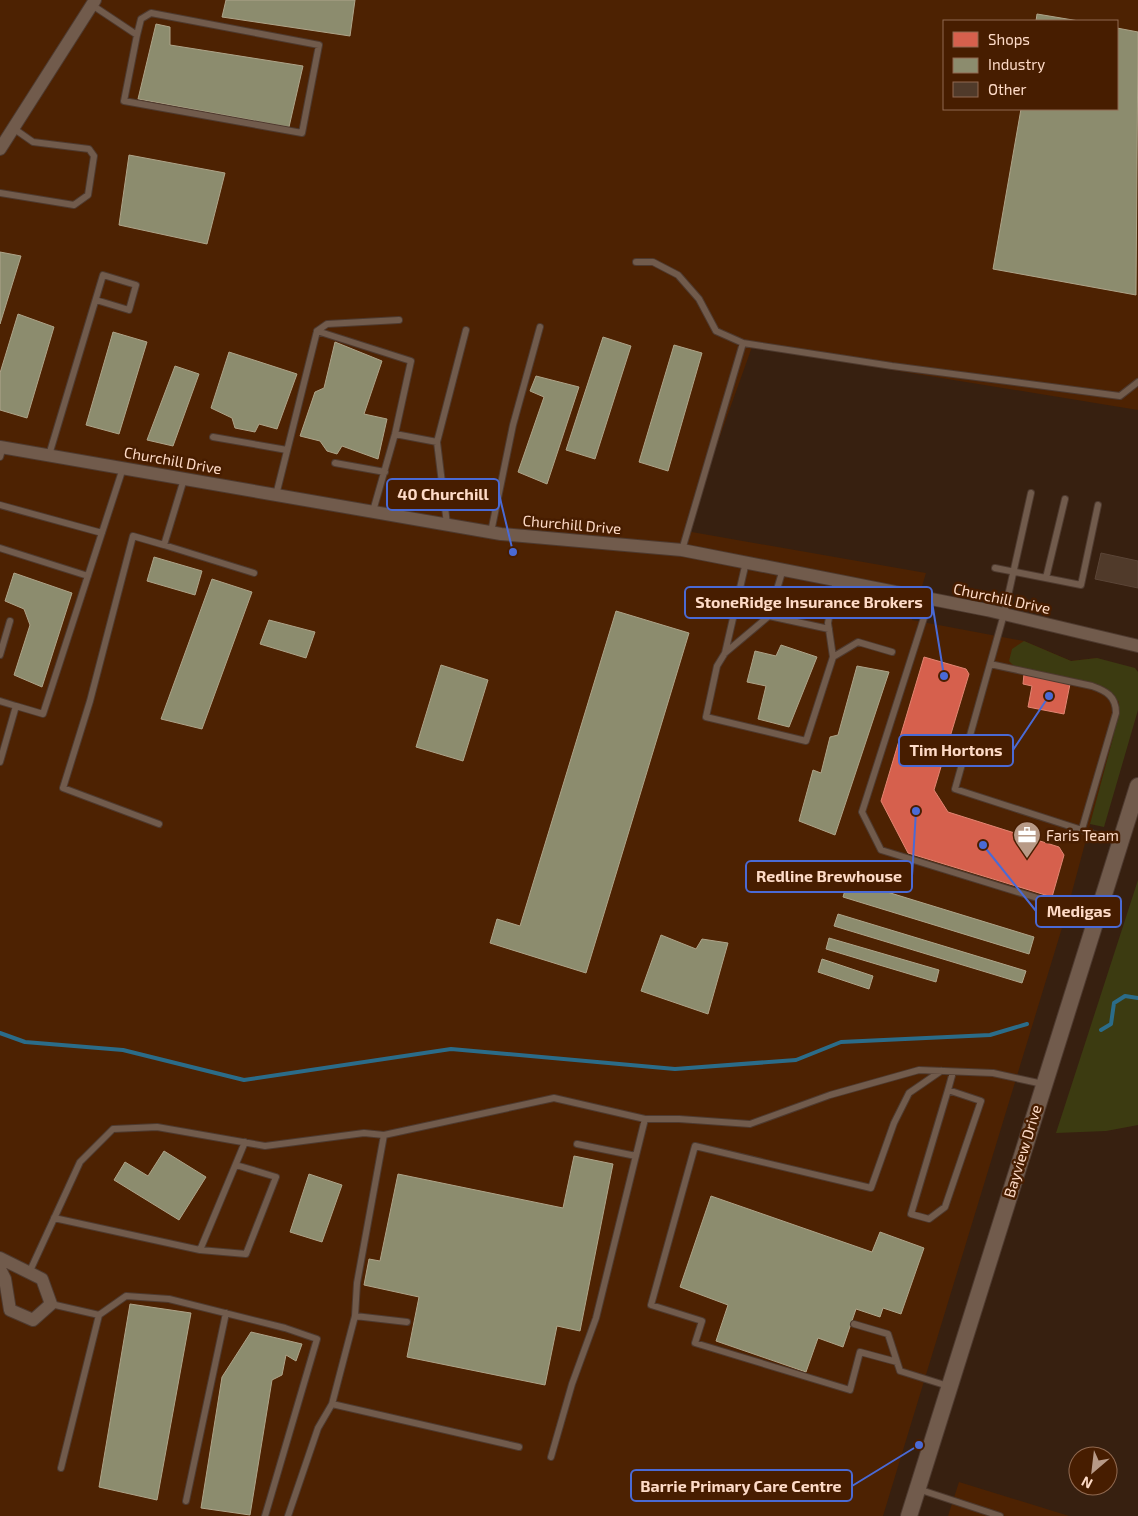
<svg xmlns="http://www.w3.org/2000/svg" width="1138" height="1516" font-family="'Exo 2',sans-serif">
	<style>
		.built { fill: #4d2202; fill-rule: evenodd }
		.green { fill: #3c3b11 }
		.shops { fill: #d6604d; stroke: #e28572 }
		.industry { fill: #8c8c6e; stroke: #aea489 }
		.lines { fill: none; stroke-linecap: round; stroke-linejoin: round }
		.stream { stroke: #2b6c89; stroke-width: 4 }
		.building { fill: #503a2a; stroke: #5b4537 }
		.service-casing { stroke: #4e3a2f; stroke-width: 8 }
		.minor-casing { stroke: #4e3a2f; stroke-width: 14 }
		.tertiary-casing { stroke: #4e3a2f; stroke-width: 18 }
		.service { stroke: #715b4c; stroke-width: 6 }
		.minor { stroke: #715b4c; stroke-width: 12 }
		.tertiary { stroke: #715b4c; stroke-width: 16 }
		.labels { text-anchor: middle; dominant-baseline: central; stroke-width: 5; stroke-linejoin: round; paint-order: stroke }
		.street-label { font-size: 15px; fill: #fedbc7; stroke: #471d00 }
		.poi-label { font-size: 15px; fill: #fedbc7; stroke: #471d00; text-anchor: start }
		.leader { fill: none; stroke: #4a6ad5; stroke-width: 2 }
		.callout-dot { fill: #4a6ad5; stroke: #471d00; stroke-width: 2 }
		.callout { fill: #471d00; stroke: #4a6ad5; stroke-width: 2 }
		.callout-label { font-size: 16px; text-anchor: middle; font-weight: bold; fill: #fedbc7 }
	</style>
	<rect width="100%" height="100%" fill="#372010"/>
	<path class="built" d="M 0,0 L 1138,0 L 1138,410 L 752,347 L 686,531 L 926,573 L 912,620 L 1024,641 L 1071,661 L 1097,658 L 1131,672 L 1065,918 L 883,1516 L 0,1516 ZM 944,21 L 1117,21 L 1117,109 L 944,109 Z
		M 959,1482 L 1069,1516 L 948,1516 Z"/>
	<path class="green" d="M 1024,641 L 1071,661 L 1097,658 L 1135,668 L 1138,672 L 1138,710 L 1104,827 L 1090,824 L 1113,738 L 1119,702 L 1104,687 L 1068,677 L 1018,670 L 1009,661 L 1012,649 Z
		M 1138,880 L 1138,1125 L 1106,1131 L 1056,1133 Z"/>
	<path class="shops" d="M 924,657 L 966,669 L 969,674 L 934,790 L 948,812 L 1059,847 L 1064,855 L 1052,897 L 908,853 L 881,801 Z
		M 1024,674 L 1070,684 L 1064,714 L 1028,707 L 1032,686 L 1023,684 Z"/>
	<path class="industry" d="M 226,0 L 355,0 L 350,36 L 222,17 Z
		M 1037,14 L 1079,21 L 1036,21 Z
		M 156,24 L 170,27 L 170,45 L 303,66 L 289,127 L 138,99 Z
		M 1117,28 L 1138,32 L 1136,295 L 993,269 L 1021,109 L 1117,109 Z
		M 129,155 L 225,173 L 207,244 L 119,225 Z
		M 0,252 L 21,256 L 0,324 Z
		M 18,314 L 54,327 L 27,418 L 0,410 L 0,373 Z
		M 113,332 L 147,342 L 119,434 L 86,425 Z
		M 603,337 L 631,346 L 595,459 L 566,450 Z
		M 335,342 L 382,361 L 364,414 L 387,419 L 378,459 L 342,446 L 337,454 L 327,451 L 320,441 L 300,436 L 315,392 L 324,388 Z
		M 674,345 L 702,353 L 668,471 L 639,462 Z
		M 229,352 L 297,374 L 277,429 L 259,424 L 255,432 L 235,428 L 232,418 L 211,408 Z
		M 175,366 L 199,374 L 173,446 L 147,440 Z
		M 536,376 L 579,387 L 547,484 L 518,472 L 544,397 L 530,391 Z
		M 154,557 L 202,571 L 195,595 L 147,581 Z
		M 14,573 L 72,593 L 42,687 L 14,675 L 30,625 L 24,609 L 5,601 Z
		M 212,579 L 252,592 L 202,729 L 161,719 Z
		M 616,611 L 689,633 L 586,973 L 490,943 L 497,919 L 520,926 Z
		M 269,620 L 315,632 L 306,658 L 260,644 Z
		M 781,645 L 817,657 L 789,727 L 758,719 L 766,686 L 747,682 L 755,651 L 776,656 Z
		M 441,665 L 488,680 L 463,761 L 416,747 Z
		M 857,666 L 889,672 L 835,835 L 799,821 L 813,770 L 821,773 L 830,737 L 838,735 Z
		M 848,880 L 1034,937 L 1029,954 L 843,897 Z
		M 838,914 L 1026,971 L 1022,983 L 834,926 Z
		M 661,935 L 696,949 L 702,939 L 728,943 L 708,1014 L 641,991 Z
		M 829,938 L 939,970 L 936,982 L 826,949 Z
		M 822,959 L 873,976 L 869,989 L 818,972 Z
		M 164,1151 L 206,1177 L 179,1220 L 114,1180 L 125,1162 L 148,1176 Z
		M 574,1156 L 613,1164 L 580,1331 L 557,1326 L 545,1385 L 407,1357 L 419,1297 L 364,1285 L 369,1259 L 380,1261 L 398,1174 L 563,1208 Z
		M 309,1174 L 342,1185 L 322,1242 L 290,1232 Z
		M 711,1196 L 872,1252 L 880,1232 L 924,1248 L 901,1314 L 883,1308 L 880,1317 L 856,1309 L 843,1347 L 818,1338 L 806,1372 L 716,1341 L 728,1305 L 680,1287 Z
		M 130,1304 L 191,1313 L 157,1500 L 99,1487 Z
		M 251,1332 L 302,1344 L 296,1361 L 286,1355 L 282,1375 L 272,1380 L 250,1515 L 201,1508 L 222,1377 Z"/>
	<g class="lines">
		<path class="stream" d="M 1101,1030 L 1111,1024 L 1114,1003 L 1125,996 L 1138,998
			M 0,1033 L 25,1042 L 123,1050 L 244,1080 L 451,1049 L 675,1069 L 796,1060 L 841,1042 L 990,1035 L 1027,1024"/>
	</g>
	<path class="building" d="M 1101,553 L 1138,561 L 1138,588 L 1095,579 Z"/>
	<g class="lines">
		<g class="service-casing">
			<path id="service" d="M 92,5 L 137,35 L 124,101 L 302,133 L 319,45 L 151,13 L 141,19 L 137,35
				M 0,193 L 74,205 L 88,195 L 94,156 L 89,149 L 33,142 L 13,128
				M 636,262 L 653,262 L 678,275 L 699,299 L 716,331 L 743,343 L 892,366 L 1120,396 L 1138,382
				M 317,331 L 327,324 L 399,320
				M 395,434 L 437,442 L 447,524
				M 213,437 L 287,450
				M 437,442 L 466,330
				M 49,455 L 103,275 L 136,285 L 129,310 L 96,300
				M 0,457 L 3,447
				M 335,463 L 385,472
				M 184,479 L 164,545 L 254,573
				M 1031,493 L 1004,614 L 955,789 L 1119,842
				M 276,495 L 317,331 L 411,361 L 395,434 L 373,511
				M 0,505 L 102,533
				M 491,532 L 513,425 L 540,327
				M 0,548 L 88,576
				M 682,550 L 743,343
				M 995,568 L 1081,585 L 1098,505
				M 783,569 L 769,616 L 725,653 L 717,666 L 706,717 L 806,741 L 833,657 L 828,623 L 836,580
				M 1046,578 L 1065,499
				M 930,599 L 862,812 L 881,850 L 1096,916
				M 769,616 L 829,629
				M 725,653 L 746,562
				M 0,655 L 10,621
				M 833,657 L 858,642 L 892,652
				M 990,664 L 1092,686 C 1106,691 1116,696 1116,713 L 1082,829
				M 0,701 L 16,706
				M 0,762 L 16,706 L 43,714 L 123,468
				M 159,824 L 63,788 L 90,701 L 133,536 L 164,545
				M 948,1090 L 981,1101 L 945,1207 L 929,1219 L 911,1214 L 948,1090 L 953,1072
				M 577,1144 L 636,1156
				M 54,1218 L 200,1250 L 245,1142
				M 200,1250 L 246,1254 L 276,1177 L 236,1165
				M 29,1273 L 80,1162 L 113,1129 L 157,1127 L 265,1146 L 364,1133 L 384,1135
				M 51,1304 L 99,1315 L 61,1468
				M 99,1315 L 126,1296 L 169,1299 L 285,1328 L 317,1339 L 265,1516
				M 355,1316 L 407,1322
				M 854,1324 L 888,1334 L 900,1371 L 948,1386
				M 897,1362 L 860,1352 L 850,1390 L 695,1343 L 702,1321 L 651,1305 L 695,1146 L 871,1188 L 894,1123 L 909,1093 L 941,1071
				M 519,1447 L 332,1404 L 355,1316 L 357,1283 L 384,1135 L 554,1098 L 645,1119 L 679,1119 L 750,1124 L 830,1095 L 919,1070 L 993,1073 L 1043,1084
				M 551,1457 L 572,1384 L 596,1318 L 645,1119
				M 918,1489 L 1000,1516
				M 186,1501 L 226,1313
				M 288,1516 L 318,1428 L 332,1404"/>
		</g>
		<g class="minor-casing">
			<path id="minor" d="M 0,149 L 95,0
				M 0,447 L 501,534 L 682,550 L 987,610 L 1138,646
				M 0,1258 L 42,1279 L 51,1304 L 33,1320 L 10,1310 L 5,1279 L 0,1269"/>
		</g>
		<g class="tertiary-casing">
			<path id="tertiary" d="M 909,1516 L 1138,786"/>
		</g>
		<use href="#service" class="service"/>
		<use href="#minor" class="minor"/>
		<use href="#tertiary" class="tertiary"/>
	</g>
	<defs>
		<g id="office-pin" transform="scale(1.4375)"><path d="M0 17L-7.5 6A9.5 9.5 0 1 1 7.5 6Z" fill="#b89a87" stroke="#471d00"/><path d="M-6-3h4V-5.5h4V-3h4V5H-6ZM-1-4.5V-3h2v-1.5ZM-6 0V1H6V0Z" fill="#fff"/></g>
	</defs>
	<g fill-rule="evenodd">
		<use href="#office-pin" x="1027" y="835"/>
	</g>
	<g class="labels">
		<g class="street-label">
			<text transform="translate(173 460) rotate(10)">Churchill Drive</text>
			<text transform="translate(572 524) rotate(5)">Churchill Drive</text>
			<text transform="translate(1002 598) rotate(12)">Churchill Drive</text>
			<text transform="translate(1022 1151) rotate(-73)">Bayview Drive</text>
		</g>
		<g class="poi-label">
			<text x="1046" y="835">Faris Team</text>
		</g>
	</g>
	<path class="leader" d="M513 552L499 494M944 676L932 602M1049 696L1013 750M916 811L912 876M983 845L1036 911M919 1445L852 1486"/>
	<g class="callout-dot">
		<circle cx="513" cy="552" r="5"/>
		<circle cx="944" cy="676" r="5"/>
		<circle cx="1049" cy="696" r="5"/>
		<circle cx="916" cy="811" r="5"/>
		<circle cx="983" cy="845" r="5"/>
		<circle cx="919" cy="1445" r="5"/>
	</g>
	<g class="callout">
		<rect x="387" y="479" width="112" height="31" rx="5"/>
		<rect x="685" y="587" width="247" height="31" rx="5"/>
		<rect x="899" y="735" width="114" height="31" rx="5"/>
		<rect x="746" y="861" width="166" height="31" rx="5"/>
		<rect x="1036" y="896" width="85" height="31" rx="5"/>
		<rect x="631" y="1470" width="221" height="31" rx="5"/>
	</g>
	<g class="callout-label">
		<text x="443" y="500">40 Churchill</text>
		<text x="809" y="608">StoneRidge Insurance Brokers</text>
		<text x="956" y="756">Tim Hortons</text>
		<text x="829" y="882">Redline Brewhouse</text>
		<text x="1079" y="917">Medigas</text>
		<text x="741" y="1492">Barrie Primary Care Centre</text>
	</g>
	<rect x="943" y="20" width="175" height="90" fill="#471d00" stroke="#906950"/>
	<rect x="953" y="32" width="25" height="15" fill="#d6604d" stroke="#906950"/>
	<text x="988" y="45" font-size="15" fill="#fedbc7">Shops</text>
	<rect x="953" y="58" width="25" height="15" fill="#8c8c6e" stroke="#906950"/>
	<text x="988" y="70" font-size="15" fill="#fedbc7">Industry</text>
	<rect x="953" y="82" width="25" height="15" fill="#503a2a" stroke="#906950"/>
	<text x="988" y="95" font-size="15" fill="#fedbc7">Other</text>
	<g transform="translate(1093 1471) rotate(208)"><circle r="24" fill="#471d00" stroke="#906950"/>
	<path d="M0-4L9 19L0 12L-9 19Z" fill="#b89a87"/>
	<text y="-8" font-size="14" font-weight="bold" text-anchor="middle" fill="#fedbc7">N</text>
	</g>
</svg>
